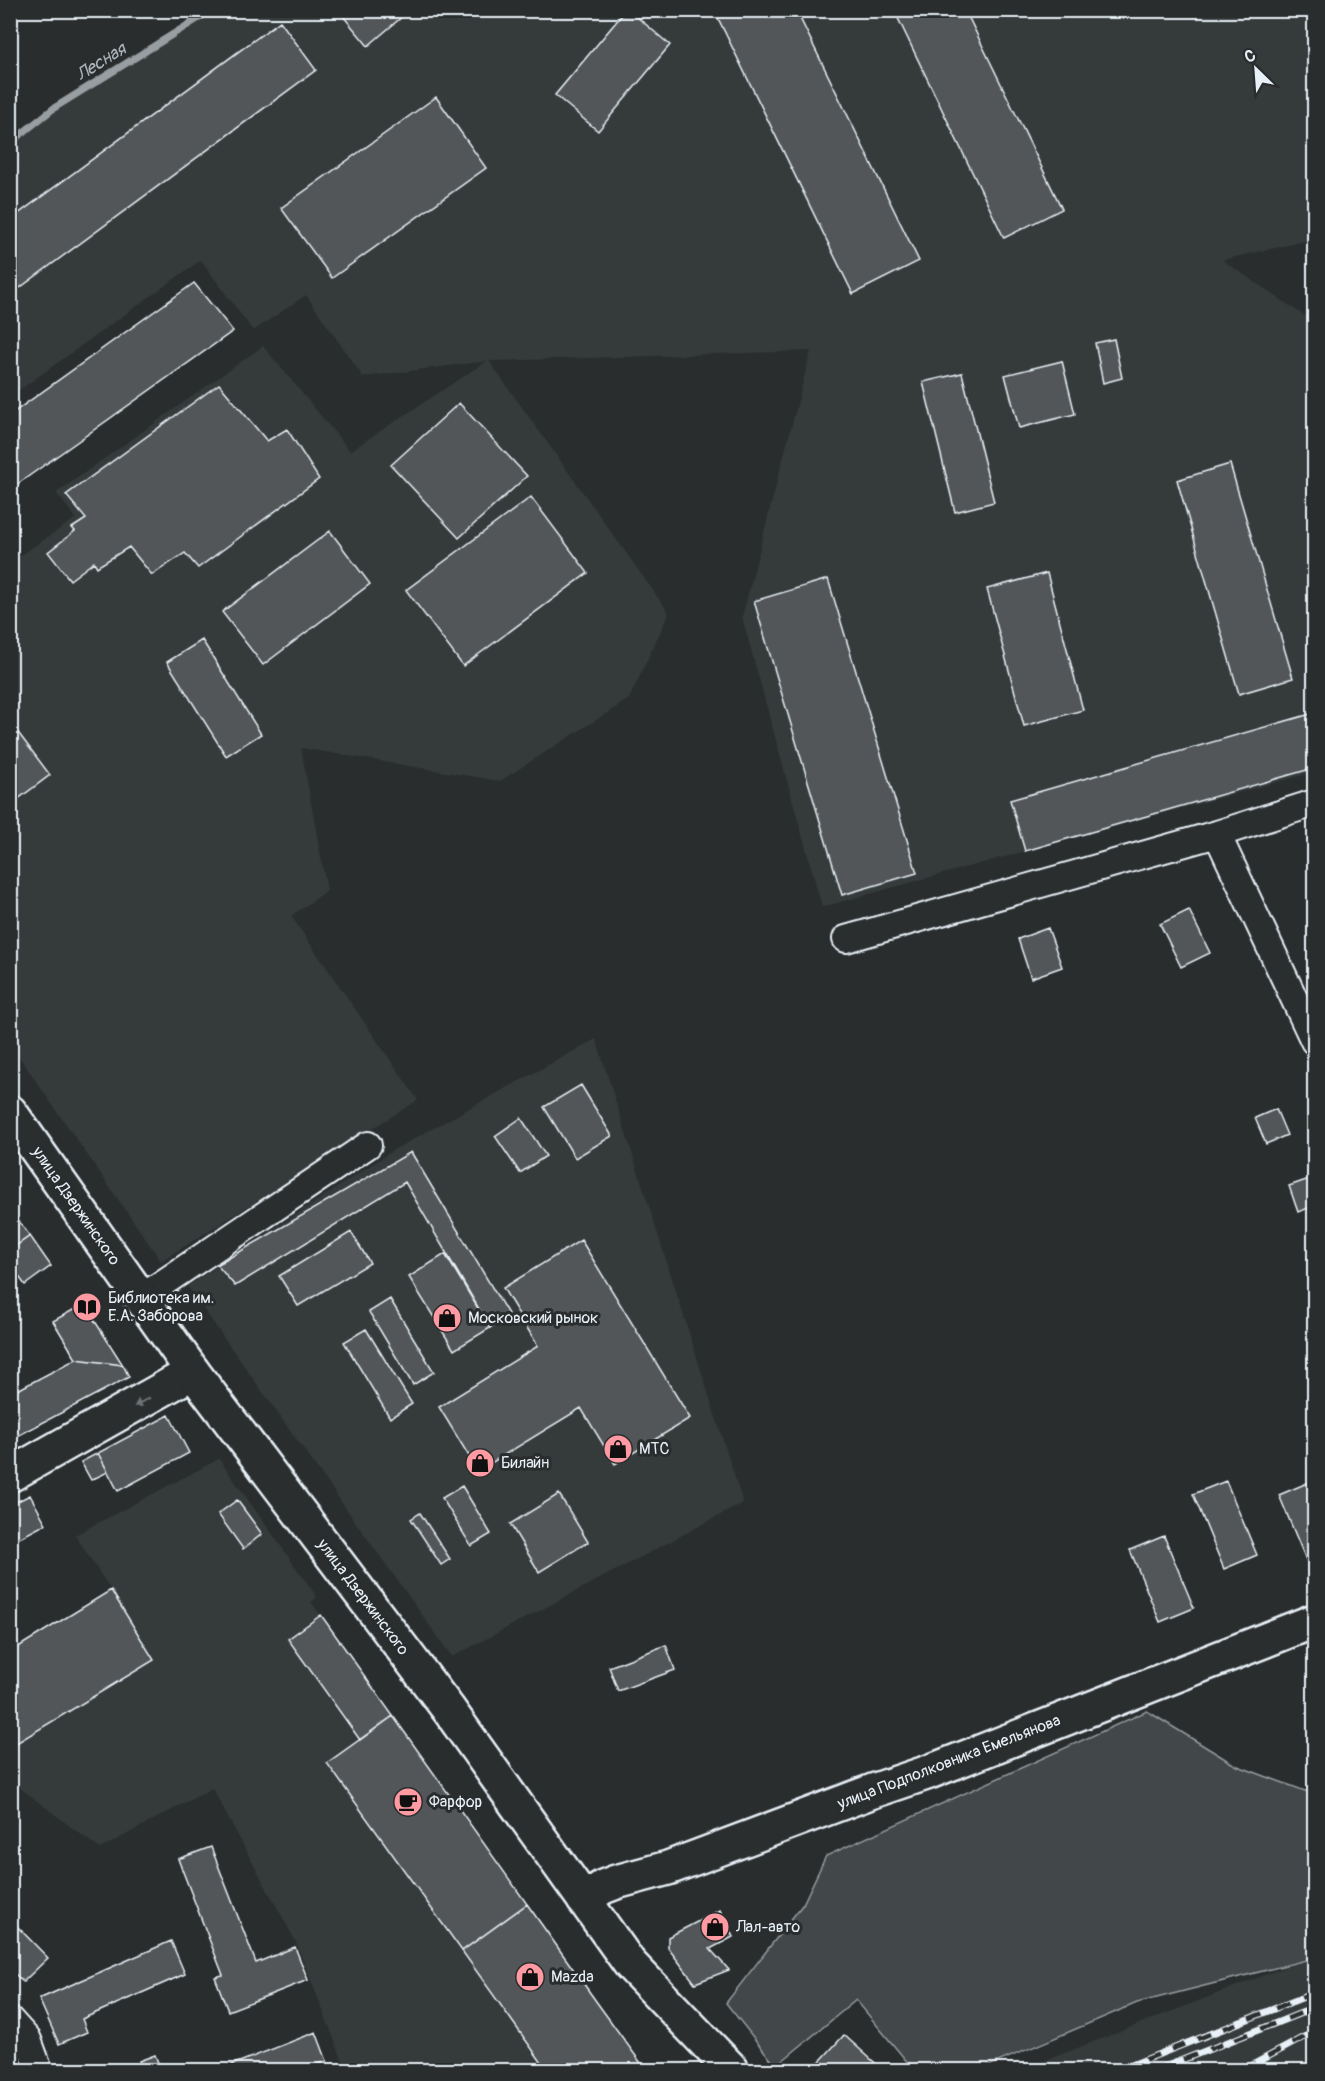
<svg xmlns="http://www.w3.org/2000/svg" width="1325" height="2081" font-family="Pangolin,sans-serif">
	<style>
		.built { fill: #363a3b }
		.green { fill: #424648; stroke: #959ca0; stroke-width: 1.5 }
		.lines { fill: none; stroke-linecap: round; stroke-linejoin: round }
		.stream { stroke: #989fa3; stroke-width: 7 }
		.building { fill: #535759; stroke: #e8f1f8; stroke-width: 1.5 }
		.street-casing { stroke: #e8f1f8; stroke-width: 30 }
		.secondary-casing { stroke: #e8f1f8; stroke-width: 38 }
		.primary-casing { stroke: #e8f1f8; stroke-width: 38 }
		.street { stroke: #2a2d2e; stroke-width: 26 }
		.secondary { stroke: #2a2d2e; stroke-width: 33 }
		.primary { stroke: #2a2d2e; stroke-width: 33 }
		.rail-casing { stroke: #e8f1f8; stroke-width: 7 }
		.rail { stroke: #2a2d2e; stroke-width: 4.5; stroke-dasharray: 14; stroke-linecap: butt }
		.oneway { fill: #6c7275 }
		.labels { text-anchor: middle; dominant-baseline: central; stroke-width: 6; stroke-linejoin: round; paint-order: stroke }
		.street-label { font-size: 16px; fill: #e8f1f8; stroke: #2a2d2e }
		.poi-label { font-size: 16px; fill: #e8f1f8; stroke: #2a2d2e; text-anchor: start }
		.water-label { font-size: 18px; font-style: italic; fill: #acb3b9; stroke: #2a2d2e }
	</style>
	<rect width="100%" height="100%" fill="#2a2d2e"/>
	<filter id="ink" filterUnits="userSpaceOnUse"><feTurbulence type="fractalNoise" baseFrequency=".0167" numOctaves="2"/><feDisplacementMap in="SourceGraphic" scale="12" xChannelSelector="R" yChannelSelector="G"/><feConvolveMatrix kernelMatrix="1 2 1 2 8 2 1 2 1" color-interpolation-filters="sRGB"/></filter>
	<g filter="url(#ink)">
		<path class="built" d="M 212,11 L 1314,11 L 1314,239 L 1222,260 L 1314,322 L 1314,772 L 822,907 L 742,617 L 811,351 L 489,361 L 669,613 L 629,699 L 500,781 L 301,748 L 327,891 L 291,916 L 418,1100 L 161,1261 L 11,1045 L 11,562 L 76,518 L 56,493 L 263,346 L 350,451 L 487,361 L 363,377 L 306,295 L 253,331 L 201,260 L 11,396 L 11,143 L 54,108 Z
			M 596,1039 L 743,1503 L 452,1657 L 187,1286 L 397,1148 Z
			M 219,1459 L 317,1597 L 311,1602 L 646,2070 L 327,2070 L 344,2064 L 295,1940 L 212,1788 L 100,1849 L 11,1781 L 10,1652 L 111,1590 L 75,1535 Z
			M 1314,1956 L 1314,2070 L 1021,2070 Z"/>
		<path class="green" d="M 1147,1711 L 1235,1765 L 1305,1791 L 1314,1791 L 1314,1958 L 1137,2003 L 979,2070 L 914,2070 L 856,2000 L 776,2066 L 726,2003 L 803,1904 L 826,1856 Z"/>
		<g class="lines">
			<path class="stream" d="M 10,143 L 54,108 L 212,10"/>
		</g>
		<path class="building" d="M 338,10 L 410,10 L 368,46 Z
			M 626,10 L 629,10 L 670,45 L 598,131 L 555,95 Z
			M 714,10 L 796,10 L 919,261 L 853,294 Z
			M 894,10 L 965,10 L 1062,209 L 1004,238 Z
			M 280,21 L 316,70 L 10,295 L 10,220 Z
			M 436,97 L 486,168 L 332,278 L 281,208 Z
			M 194,283 L 233,331 L 12,488 L 10,485 L 10,415 Z
			M 1114,339 L 1122,378 L 1103,383 L 1095,343 Z
			M 1062,361 L 1075,414 L 1019,428 L 1005,375 Z
			M 962,373 L 994,502 L 955,512 L 923,382 Z
			M 219,384 L 267,441 L 287,429 L 319,479 L 198,568 L 185,553 L 152,575 L 129,547 L 97,567 L 94,562 L 70,580 L 48,552 L 75,531 L 72,528 L 86,519 L 66,495 Z
			M 459,403 L 527,476 L 459,538 L 391,465 Z
			M 1230,464 L 1293,678 L 1239,694 L 1177,480 Z
			M 531,497 L 588,573 L 463,666 L 406,590 Z
			M 330,531 L 370,584 L 263,665 L 222,612 Z
			M 1047,573 L 1083,710 L 1024,726 L 987,589 Z
			M 828,579 L 917,873 L 842,895 L 754,601 Z
			M 202,640 L 261,734 L 226,756 L 167,662 Z
			M 1314,713 L 1314,768 L 1025,851 L 1010,800 Z
			M 10,722 L 50,775 L 10,805 Z
			M 1189,910 L 1210,953 L 1181,967 L 1160,924 Z
			M 1048,928 L 1062,967 L 1031,978 L 1018,939 Z
			M 581,1085 L 612,1136 L 575,1158 L 544,1107 Z
			M 1276,1109 L 1287,1135 L 1266,1144 L 1255,1118 Z
			M 521,1118 L 546,1156 L 520,1173 L 495,1136 Z
			M 411,1152 L 508,1314 L 490,1328 L 405,1182 L 235,1286 L 217,1265 Z
			M 1312,1178 L 1314,1186 L 1314,1206 L 1298,1212 L 1289,1186 Z
			M 10,1209 L 30,1236 L 10,1250 Z
			M 351,1232 L 370,1263 L 298,1306 L 279,1276 Z
			M 30,1236 L 51,1266 L 25,1285 L 10,1264 L 10,1250 Z
			M 581,1240 L 690,1418 L 615,1464 L 581,1408 L 478,1471 L 439,1407 L 538,1346 L 503,1288 Z
			M 445,1254 L 490,1328 L 454,1350 L 409,1277 Z
			M 390,1299 L 434,1372 L 413,1385 L 369,1312 Z
			M 84,1304 L 123,1365 L 76,1359 L 53,1321 Z
			M 366,1329 L 412,1404 L 390,1418 L 344,1342 Z
			M 76,1359 L 123,1365 L 129,1377 L 10,1440 L 10,1394 Z
			M 169,1415 L 189,1453 L 118,1491 L 98,1453 Z
			M 98,1453 L 108,1472 L 91,1480 L 81,1462 Z
			M 1226,1481 L 1257,1555 L 1224,1569 L 1193,1494 Z
			M 1312,1481 L 1314,1487 L 1314,1565 L 1309,1567 L 1279,1495 Z
			M 462,1486 L 491,1534 L 471,1546 L 442,1498 Z
			M 559,1494 L 588,1542 L 539,1572 L 510,1524 Z
			M 30,1495 L 46,1524 L 10,1543 L 10,1505 Z
			M 237,1500 L 262,1534 L 243,1549 L 218,1514 Z
			M 420,1513 L 450,1559 L 441,1565 L 411,1519 Z
			M 1164,1536 L 1194,1608 L 1160,1622 L 1130,1550 Z
			M 111,1590 L 154,1660 L 10,1747 L 10,1652 Z
			M 321,1615 L 393,1716 L 360,1740 L 288,1639 Z
			M 666,1645 L 675,1670 L 618,1691 L 609,1667 Z
			M 393,1716 L 527,1904 L 462,1951 L 327,1763 Z
			M 211,1847 L 256,1963 L 295,1947 L 308,1980 L 228,2011 L 215,1977 L 223,1975 L 178,1859 Z
			M 527,1904 L 598,2004 L 646,2070 L 547,2070 L 462,1951 Z
			M 720,1910 L 733,1937 L 710,1949 L 729,1970 L 695,1983 L 668,1948 L 668,1937 Z
			M 10,1919 L 48,1958 L 23,1982 L 10,1969 Z
			M 171,1941 L 185,1974 L 82,2019 L 87,2032 L 59,2044 L 39,1999 Z
			M 316,2032 L 327,2061 L 303,2070 L 225,2070 L 224,2068 Z
			M 844,2035 L 883,2070 L 812,2070 Z
			M 155,2055 L 161,2070 L 143,2070 L 139,2061 Z"/>
		<g class="lines">
			<g class="street-casing">
				<path id="street" d="M 1217,834 L 1314,1041
					M 846,939 L 1217,834 L 1314,803
					M 141,1298 L 368,1145
					M 10,2020 L 28,2040 L 39,2070"/>
			</g>
			<g class="secondary-casing">
				<path id="secondary" d="M 10,1475 L 193,1372"/>
			</g>
			<g class="primary-casing">
				<path id="primary" d="M 10,1112 L 193,1372 L 449,1710 L 630,1964 L 732,2070
					M 584,1900 L 603,1887 L 616,1882 L 668,1868 L 873,1791 L 929,1772 L 1314,1621"/>
			</g>
			<use href="#street" class="street"/>
			<use href="#secondary" class="secondary"/>
			<use href="#primary" class="primary"/>
			<g class="rail-casing">
				<path id="rail" d="M 1119,2070 L 1314,1993
					M 1157,2070 L 1314,2008
					M 1243,2070 L 1314,2032"/>
			</g>
			<use href="#rail" class="rail"/>
		</g>
		<defs><path id="oneway-solid" d="M-6-.8H1V-3.2L6.5 0L1 3.2V.8H-6Z" transform="scale(1.5)"/></defs>
		<use class="oneway" href="#oneway-solid" transform="translate(142 1402) rotate(151)"/>
	</g>
	<defs>
		<g id="library-disc" transform="scale(1.5)"><circle r="9.5" fill="#ff9aa2" stroke="#2a2d2e"/><path d="M-6-4Q-3-5.5-.7-3.5V5Q-3 3-6 4ZM6-4Q3-5.5 .7-3.5V5Q3 3 6 4Z" fill="#111"/></g>
		<g id="shop-disc" transform="scale(1.5)"><circle r="9.5" fill="#ff9aa2" stroke="#2a2d2e"/><path d="M-5-2.5h2.3a2.7 3.5 0 0 1 5.4 0H5L5.5 6h-11ZM-1.5-2.5h3a1.5 2.3 0 0 0-3 0Z" fill="#111"/></g>
		<g id="cafe-disc" transform="scale(1.5)"><circle r="9.5" fill="#ff9aa2" stroke="#2a2d2e"/><path d="M-5.5-4.5H6V0H3Q3 3.5 0 3.5H-2.5Q-5.5 3.5-5.5 0ZM3-3.2v2h1.7v-2ZM-6 4.5H4V6H-6Z" fill="#111"/></g>
	</defs>
	<g fill-rule="evenodd">
		<use href="#library-disc" x="87" y="1307"/>
		<use href="#shop-disc" x="447" y="1318"/>
		<use href="#shop-disc" x="618" y="1449"/>
		<use href="#shop-disc" x="480" y="1463"/>
		<use href="#cafe-disc" x="408" y="1802"/>
		<use href="#shop-disc" x="715" y="1927"/>
		<use href="#shop-disc" x="530" y="1977"/>
	</g>
	<g class="labels">
		<g class="street-label">
			<text transform="translate(76 1206) rotate(55)">улица Дзержинского</text>
			<text transform="translate(363 1597) rotate(53)">улица Дзержинского</text>
			<text transform="translate(949 1762) rotate(-21)">улица Подполковника Емельянова</text>
		</g>
		<g class="poi-label">
			<text x="108" y="1298">Библиотека им.<tspan x="108" dy="18">Е.А. Заборова</tspan></text>
			<text x="468" y="1318">Московский рынок</text>
			<text x="639" y="1449">МТС</text>
			<text x="501" y="1463">Билайн</text>
			<text x="429" y="1802">Фарфор</text>
			<text x="736" y="1927">Лал-авто</text>
			<text x="551" y="1977">Mazda</text>
		</g>
		<g class="water-label">
			<text transform="translate(101 62) rotate(-32)">Лесная</text>
		</g>
	</g>
	<rect width="1325" height="2081" fill="none" stroke="#2a2d2e" stroke-width="36"/>
	<rect x="18" y="18" width="1289" height="2045" fill="none" stroke="#e8f1f8" stroke-width="2" filter="url(#ink)"/>
	<g transform="translate(1256 69) rotate(335)" stroke="#2a2d2e" stroke-width="4.5" paint-order="stroke">
	<path d="M0-4.5L10 22L0 15L-10 22Z" fill="#e8f1f8"/>
	<text y="-9" font-size="16" font-weight="bold" text-anchor="middle" fill="#e8f1f8">С</text>
	</g>
</svg>
